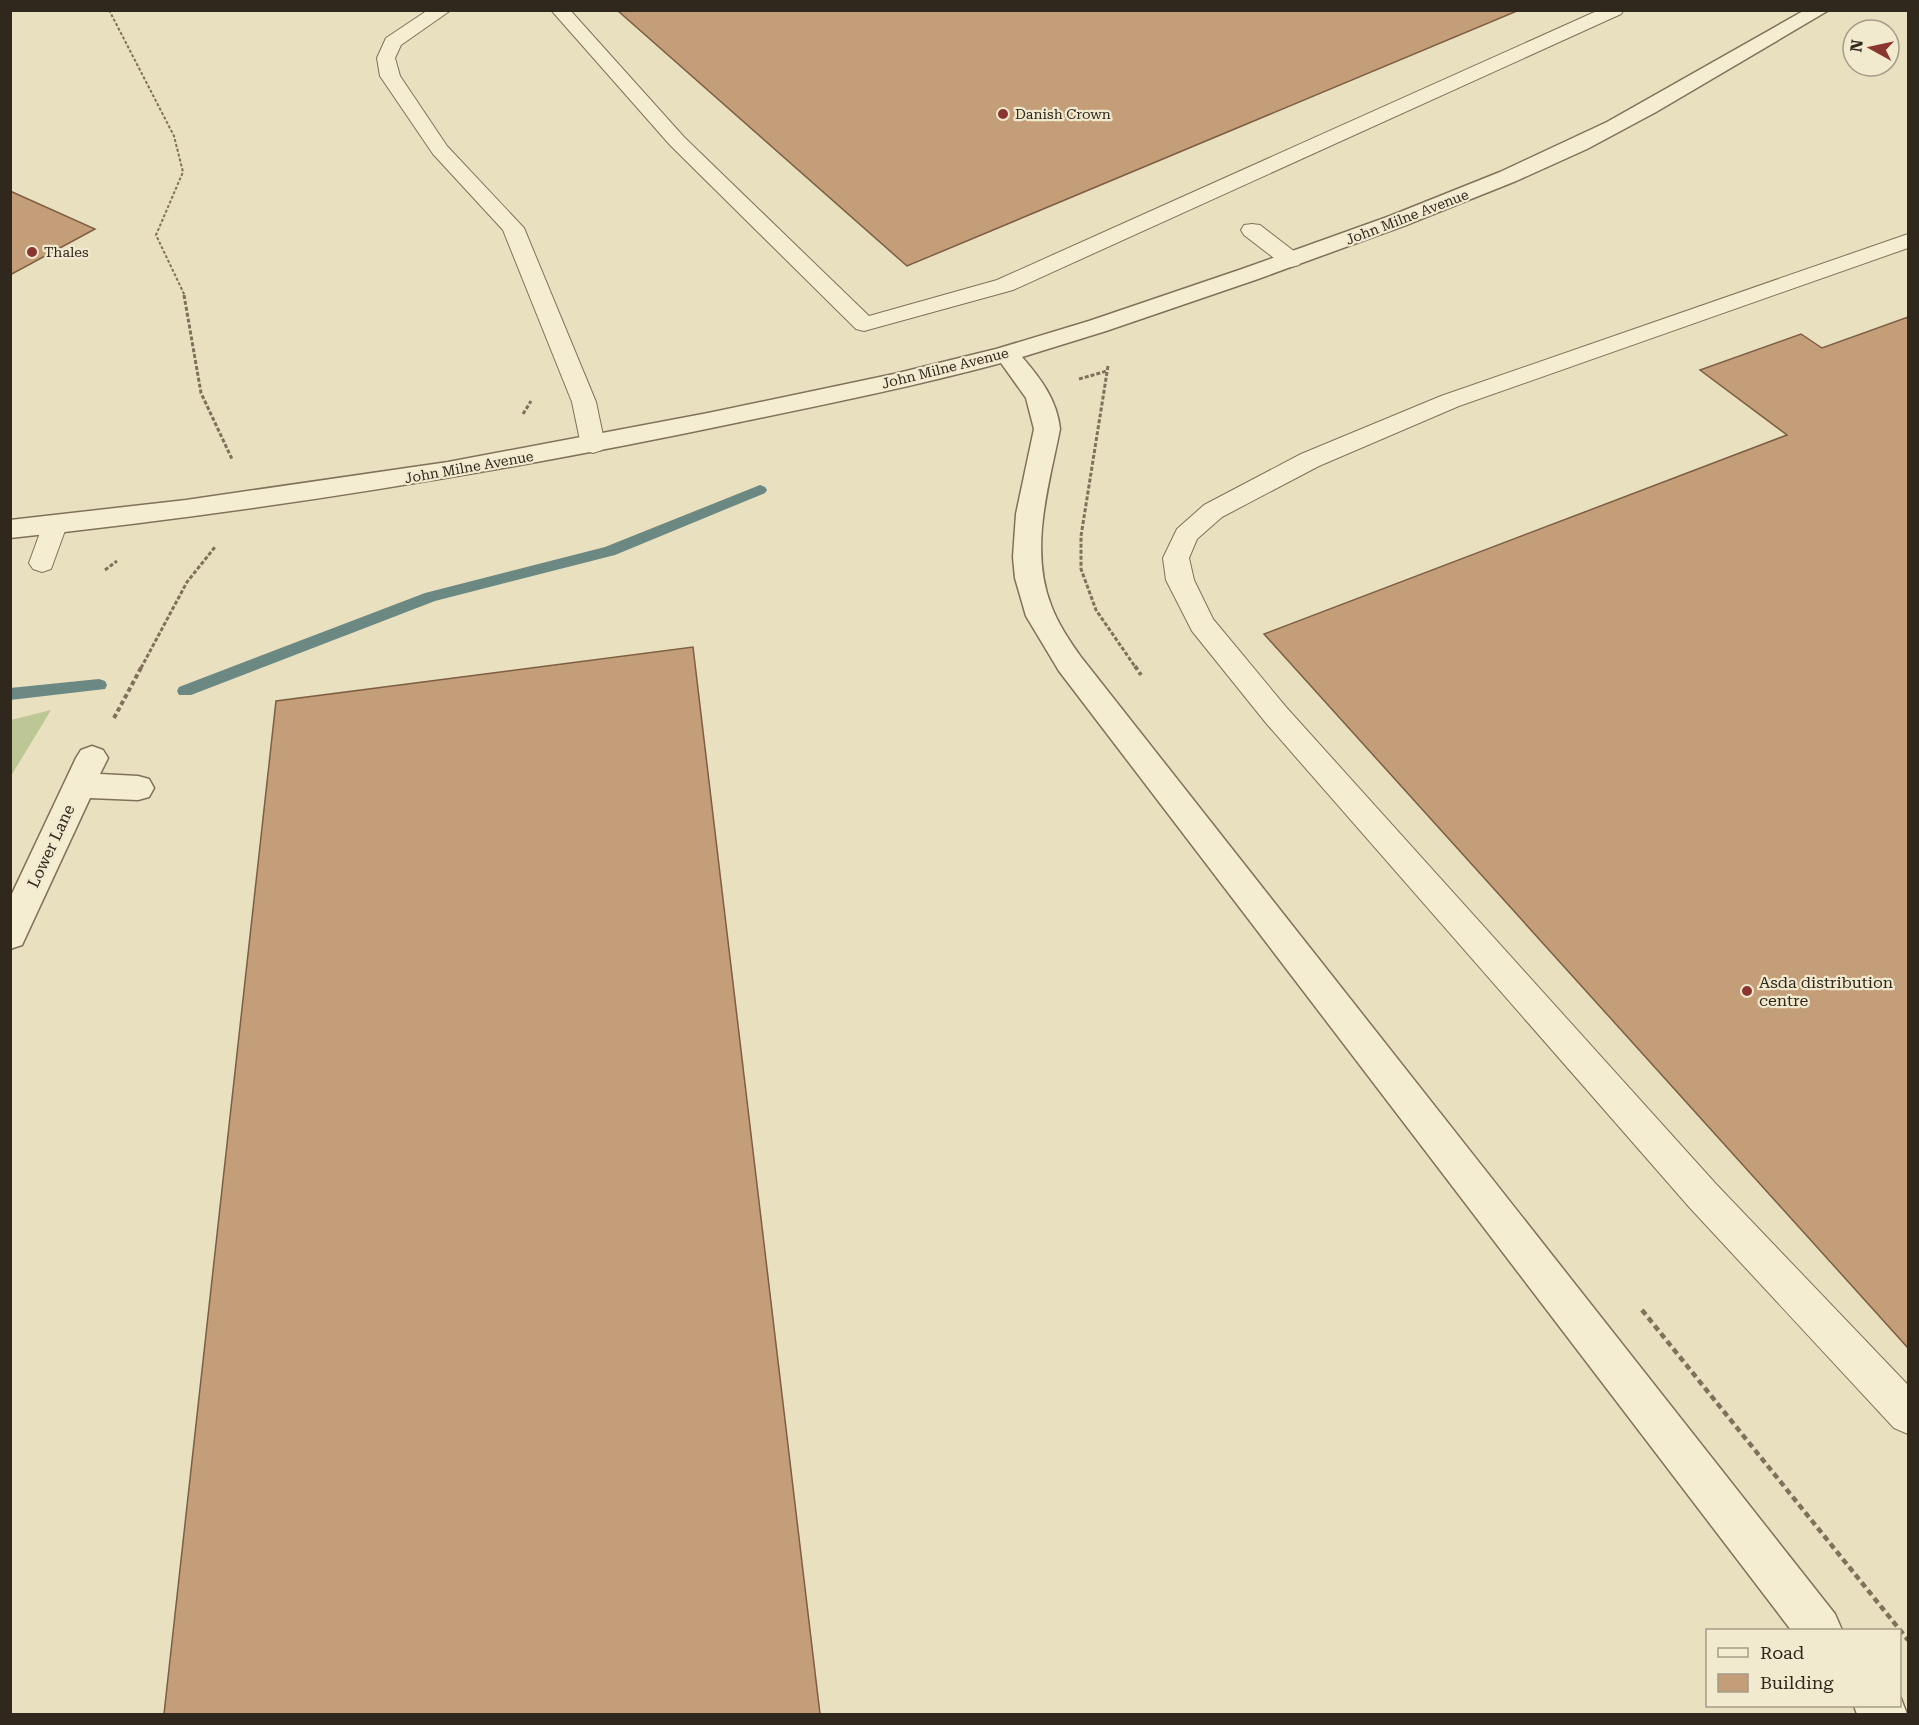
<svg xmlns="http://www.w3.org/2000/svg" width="1919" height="1725" font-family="'Roboto Serif',serif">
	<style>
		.green { fill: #bdc695 }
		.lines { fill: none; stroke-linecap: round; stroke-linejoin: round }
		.stream { fill: #6b8883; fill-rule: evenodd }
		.building { fill: #c49e79; stroke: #7d5e42; stroke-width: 1.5 }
		.service-casing { stroke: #80715a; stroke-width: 2 }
		.minor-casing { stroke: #80715a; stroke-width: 3 }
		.path-far3 { stroke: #80715a; stroke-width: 2; stroke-dasharray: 3 2; stroke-linecap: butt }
		.path-far2 { stroke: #80715a; stroke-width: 3; stroke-dasharray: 4 2; stroke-linecap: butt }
		.path-far1 { stroke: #80715a; stroke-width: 4; stroke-dasharray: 4.5 3; stroke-linecap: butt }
		.path { stroke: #80715a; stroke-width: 4.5; stroke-dasharray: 6 4; stroke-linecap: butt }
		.service { fill: #f5edd2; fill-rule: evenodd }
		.minor { fill: #f5edd2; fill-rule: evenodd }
		.poi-dot { fill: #8a352f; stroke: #f1eacf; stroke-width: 2 }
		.labels { text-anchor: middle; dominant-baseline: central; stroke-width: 4.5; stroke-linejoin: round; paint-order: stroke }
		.far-poi-label { font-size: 14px; fill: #31281d; stroke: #f1eacf; text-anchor: start }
		.far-street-label { font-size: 14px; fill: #31281d; stroke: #f1eacf }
		.street-label { font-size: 16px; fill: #31281d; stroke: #f1eacf }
		.poi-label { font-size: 16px; fill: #31281d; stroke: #f1eacf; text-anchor: start }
	</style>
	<rect width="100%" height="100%" fill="#e9e0c0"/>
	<path class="green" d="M 51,710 L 11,776 L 11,720 Z"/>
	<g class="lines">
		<path class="stream" d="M 760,485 L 765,487 L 767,490 L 765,493 L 615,555 L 435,601 L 191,695 L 179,695 L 177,691 L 179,687 L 425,593 L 605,547 Z
			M 99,679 L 105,681 L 107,685 L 105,689 L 10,700 L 10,688 Z"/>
	</g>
	<path class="building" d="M 617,10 L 1517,10 L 1517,11 L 907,266 Z
		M 10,191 L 95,229 L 10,275 Z
		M 1908,317 L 1908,1348 L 1264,634 L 1787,435 L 1700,370 L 1801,334 L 1822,348 Z
		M 693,647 L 820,1714 L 164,1714 L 276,701 Z"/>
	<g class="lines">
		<g class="service-casing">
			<path id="service" d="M 428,10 L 451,10 L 401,45 L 395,58 L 400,76 L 447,146 L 524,228 L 596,402 L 605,445 L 602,450 L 593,453 L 584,450 L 581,445 L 572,402 L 503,230 L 433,154 L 380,76 L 377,58 L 386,38 Z
				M 551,10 L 570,10 L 684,137 L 869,316 L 997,280 L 1599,10 L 1624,10 L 1621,14 L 1013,290 L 864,331 L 856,329 L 670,145 Z
				M 1252,224 L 1260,225 L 1299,255 L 1302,260 L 1299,265 L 1291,267 L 1283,265 L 1244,235 L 1241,230 L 1244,225 Z
				M 1908,234 L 1908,248 L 1459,406 L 1319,466 L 1222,517 L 1197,539 L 1189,558 L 1194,580 L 1213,619 L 1286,707 L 1716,1184 L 1908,1385 L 1908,1434 L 1894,1428 L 1690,1208 L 1266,723 L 1192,631 L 1166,580 L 1163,558 L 1177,529 L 1204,505 L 1301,454 L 1441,396 Z
				M 54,516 L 63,519 L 67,525 L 51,569 L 42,572 L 33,569 L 29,563 L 45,519 Z"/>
		</g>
		<g class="minor-casing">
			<path id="minor" d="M 1805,10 L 1829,10 L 1656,112 L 1587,149 L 1516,181 L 1406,225 L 1258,279 L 1106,331 L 1022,357 C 1041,379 1057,400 1060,429 C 1049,485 1029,549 1051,605 C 1058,624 1069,640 1081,657 L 1835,1614 L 1842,1630 L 1791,1630 L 1059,671 L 1026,616 L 1015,578 L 1013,557 L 1016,514 L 1034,429 L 1026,398 L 1001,363 C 915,386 827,404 740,422 C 498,473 256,512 10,538 L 10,520 L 186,500 L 448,462 L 708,413 L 894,374 L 996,349 L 1089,321 L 1242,269 L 1390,216 L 1500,172 L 1607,122 Z
				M 92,746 L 103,750 L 108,758 L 100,774 L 138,776 L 149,779 L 154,788 L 149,797 L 138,800 L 90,798 L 22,945 L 10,949 L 10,898 L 76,758 L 81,750 Z
				M 1900,1696 L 1907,1714 L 1857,1714 L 1854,1706 L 1900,1706 Z"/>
		</g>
		<path class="path-far3" d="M 109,10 L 174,136 L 183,172 L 156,235 L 185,296"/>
		<path class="path-far2" d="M 184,295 L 201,393 L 232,459
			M 1108,366 L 1081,536 L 1081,569 L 1096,610 L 1136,668
			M 1079,379 L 1107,371
			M 523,414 L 531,401
			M 105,570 L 117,561
			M 141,668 L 187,582 L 215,547"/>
		<path class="path-far1" d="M 1135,666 L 1141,675
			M 114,718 L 142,666"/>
		<path class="path" d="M 1642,1310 L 1908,1640"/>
		<use href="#service" class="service"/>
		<use href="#minor" class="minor"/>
	</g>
	<g class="poi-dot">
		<circle cx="1003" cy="114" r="6"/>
		<circle cx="32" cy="252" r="6"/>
		<circle cx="1747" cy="991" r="6"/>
	</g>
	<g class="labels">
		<g class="far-poi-label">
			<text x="1015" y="114">Danish Crown</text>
			<text x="44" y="252">Thales</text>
		</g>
		<g class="far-street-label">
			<text transform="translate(1407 217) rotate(-21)">John Milne Avenue</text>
			<text transform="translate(945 368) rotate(-14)">John Milne Avenue</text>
			<text transform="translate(469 467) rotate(-10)">John Milne Avenue</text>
		</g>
		<g class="street-label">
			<text transform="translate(51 846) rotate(-65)">Lower Lane</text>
		</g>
		<g class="poi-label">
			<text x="1759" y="982">Asda distribution<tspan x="1759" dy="18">centre</tspan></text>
		</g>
	</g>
	<rect width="1919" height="1725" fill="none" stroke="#31281d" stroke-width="24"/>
	<rect x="1706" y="1629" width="195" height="78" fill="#f1eacf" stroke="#a49c88" stroke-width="1.5"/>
	<rect x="1718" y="1648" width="30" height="9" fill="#f5edd2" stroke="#a49c88" stroke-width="1.5"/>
	<text x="1760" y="1659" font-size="18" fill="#31281d">Road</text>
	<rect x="1718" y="1674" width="30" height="18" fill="#c49e79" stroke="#a49c88" stroke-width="1.5"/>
	<text x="1760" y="1689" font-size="18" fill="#31281d">Building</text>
	<g transform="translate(1871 48) rotate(278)"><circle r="28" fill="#f1eacf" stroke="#a49c88" stroke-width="1.5"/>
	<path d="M0-4.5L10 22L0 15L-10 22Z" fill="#8a352f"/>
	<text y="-9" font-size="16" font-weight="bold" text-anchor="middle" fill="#31281d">N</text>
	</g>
</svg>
